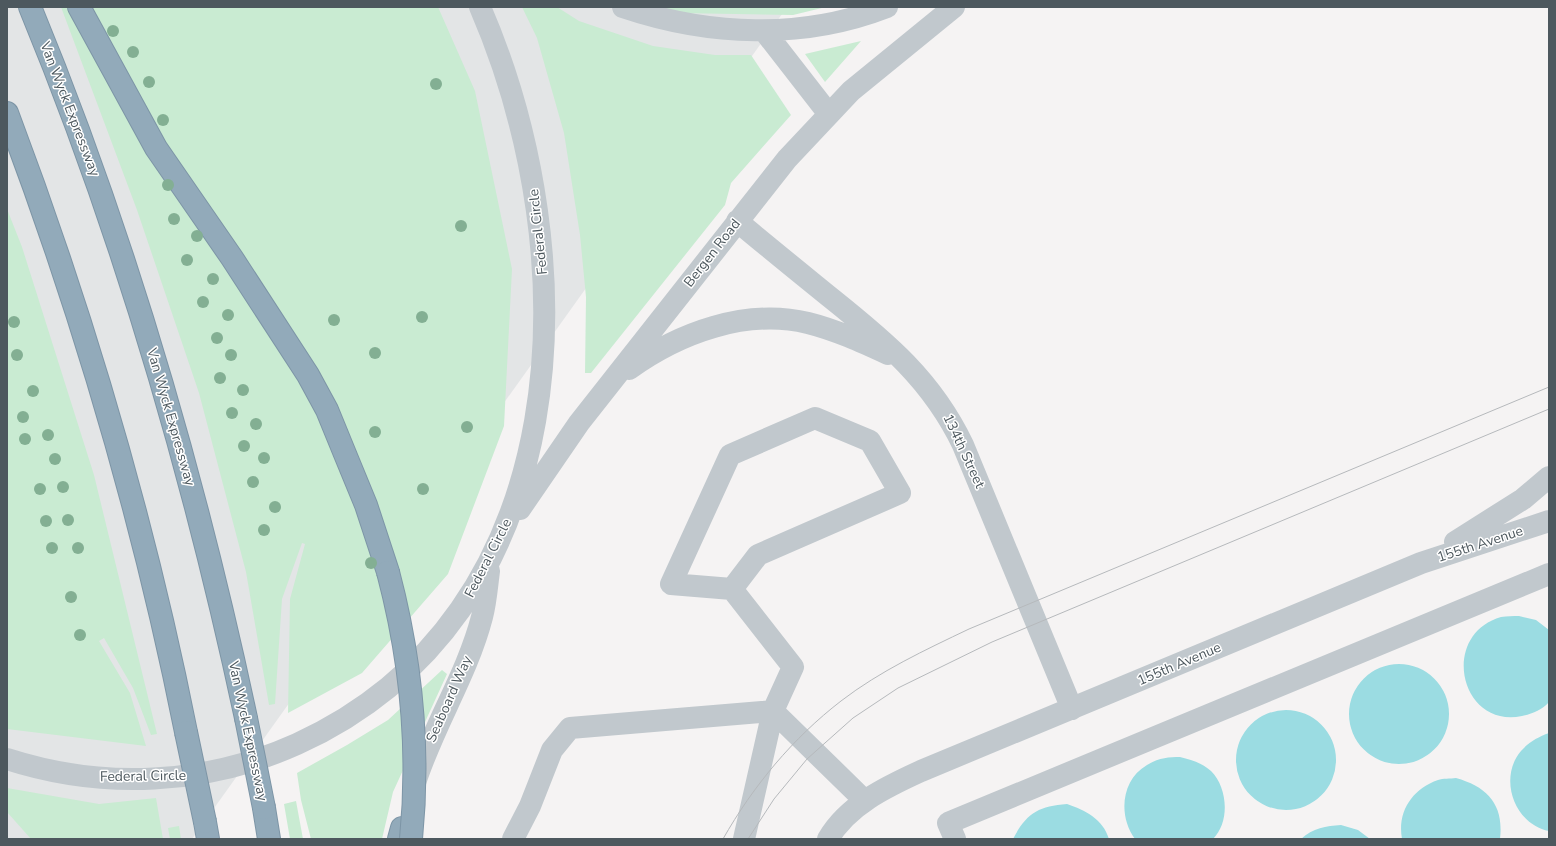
<svg xmlns="http://www.w3.org/2000/svg" width="1556" height="846" font-family="'Nunito Sans',sans-serif">
	<style>
		.airport { fill: #e3e5e6 }
		.green { fill: #c9ebd2 }
		.water { fill: #9bdce2 }
		.lines { fill: none; stroke-linecap: round; stroke-linejoin: round }
		.highway-casing { stroke: #7d95a6; stroke-width: 24 }
		.minor { stroke: #c1c8cd; stroke-width: 22 }
		.highway { stroke: #92aaba; stroke-width: 22 }
		.tram { stroke: #b6b9bc; stroke-width: 1 }
		.highway-bridge-casing { stroke: #7d95a6; stroke-width: 24; stroke-linecap: butt }
		.highway-bridge { stroke: #92aaba; stroke-width: 22 }
		.tree { fill: #83af93 }
		.labels { text-anchor: middle; dominant-baseline: central; stroke-width: 3; stroke-linejoin: round; paint-order: stroke }
		.street-label { font-size: 14px; fill: #4d585e; stroke: #fff }
	</style>
	<rect width="100%" height="100%" fill="#f5f3f3"/>
	<path class="airport" d="M 7,7 L 787,7 L 192,839 L 7,839 Z"/>
	<path class="green" d="M 61,7 L 438,7 L 475,91 L 512,269 L 504,426 L 448,574 L 362,673 L 288,713 L 290,599 L 305,544 L 302,543 L 282,599 L 275,704 L 269,705 L 246,572 L 199,393 L 137,210 Z
		M 522,7 L 557,7 L 579,21 L 653,46 L 715,55 L 751,55 L 791,115 L 731,183 L 725,205 L 591,373 L 585,373 L 586,297 L 580,235 L 564,133 L 537,38 Z
		M 659,7 L 826,7 L 793,15 L 677,13 Z
		M 861,41 L 825,82 L 805,54 Z
		M 7,209 L 22,247 L 94,475 L 157,734 L 151,735 L 133,688 L 104,638 L 99,641 L 130,693 L 146,746 L 7,729 Z
		M 442,670 L 447,674 L 393,792 L 382,839 L 311,839 L 301,800 L 297,773 L 347,745 L 388,720 Z
		M 7,788 L 99,804 L 156,798 L 163,839 L 31,839 L 7,812 Z
		M 296,801 L 303,839 L 290,839 L 284,804 Z
		M 179,826 L 181,839 L 170,839 L 168,828 Z"/>
	<path class="water" d="M 1519,616 L 1536,620 L 1549,630 L 1549,702 C 1542,710 1532,714 1522,716 C 1460,729 1439,635 1501,617 C 1507,616 1513,616 1519,616 Z
		M1349 714a50 50 0 1 1 100 0a50 50 0 1 1-100 0Z
		M1236 760a50 50 0 1 1 100 0a50 50 0 1 1-100 0Z
		M 1549,733 L 1549,831 C 1514,824 1498,778 1521,751 C 1529,742 1538,737 1549,733 Z
		M 1180,757 C 1192,760 1202,763 1211,771 C 1228,788 1230,822 1213,839 L 1135,839 C 1118,816 1121,780 1147,765 C 1158,758 1169,757 1180,757 Z
		M 1456,778 C 1488,787 1504,805 1500,839 L 1402,839 C 1397,812 1412,789 1438,780 C 1443,778 1450,779 1456,778 Z
		M 1067,804 C 1085,810 1103,819 1109,839 L 1013,839 C 1026,814 1038,806 1067,804 Z
		M 1341,825 L 1358,830 L 1370,839 L 1301,839 C 1313,828 1326,826 1341,825 Z"/>
	<g class="lines">
		<g class="highway-casing">
			<path id="highway" d="M 30,7 C 125,237 194,475 246,718
				M 79,7 L 156,148 L 232,258 L 308,375 L 327,410 L 345,454 L 366,505 L 388,572
				M 7,113 C 83,314 144,521 186,732
				M 264,808 L 269,839
				M 205,822 L 208,839
				M 399,839 L 402,828"/>
		</g>
		<path class="minor" d="M 623,7 C 709,36 802,40 887,7
			M 765,32 L 828,113
			M 737,221 C 768,247 799,272 831,298 C 886,342 932,380 963,445 L 1072,709
			M 629,369 C 679,333 746,308 808,323 C 836,330 862,342 888,354
			M 520,509 L 579,423 L 787,159 L 851,91 L 954,7
			M 1455,542 L 1523,499 L 1549,477
			M 732,589 L 758,555 L 900,493 L 870,441 L 815,418 L 730,455 L 671,584 L 732,589 L 793,667 L 773,711 L 744,839
			M 7,759 C 103,790 206,785 297,744 C 580,615 588,257 480,7
			M 415,783 C 433,726 467,675 482,617 C 486,602 487,586 489,571
			M 513,839 L 530,806 L 552,750 L 570,728 L 773,711 L 865,801
			M 828,839 C 848,805 886,787 921,771 L 1421,563 L 1549,521
			M 955,839 L 948,823 L 1549,574"/>
		<use href="#highway" class="highway"/>
		<path class="tram" d="M 723,839 C 753,786 793,738 841,701 C 880,671 925,650 969,629 L 1549,387
			M 748,839 L 774,799 L 807,759 L 853,718 L 898,688 L 992,642 L 1549,409"/>
		<g class="highway-bridge-casing">
			<path id="highway-bridge" d="M 388,572 C 411,659 420,749 411,839
				M 246,718 L 264,808
				M 186,732 L 205,822"/>
		</g>
		<use href="#highway-bridge" class="highway-bridge"/>
	</g>
	<g class="tree">
		<circle cx="113" cy="31" r="6"/>
		<circle cx="133" cy="52" r="6"/>
		<circle cx="149" cy="82" r="6"/>
		<circle cx="436" cy="84" r="6"/>
		<circle cx="163" cy="120" r="6"/>
		<circle cx="168" cy="185" r="6"/>
		<circle cx="174" cy="219" r="6"/>
		<circle cx="461" cy="226" r="6"/>
		<circle cx="197" cy="236" r="6"/>
		<circle cx="187" cy="260" r="6"/>
		<circle cx="213" cy="279" r="6"/>
		<circle cx="203" cy="302" r="6"/>
		<circle cx="228" cy="315" r="6"/>
		<circle cx="422" cy="317" r="6"/>
		<circle cx="334" cy="320" r="6"/>
		<circle cx="14" cy="322" r="6"/>
		<circle cx="217" cy="338" r="6"/>
		<circle cx="375" cy="353" r="6"/>
		<circle cx="17" cy="355" r="6"/>
		<circle cx="231" cy="355" r="6"/>
		<circle cx="220" cy="378" r="6"/>
		<circle cx="243" cy="390" r="6"/>
		<circle cx="33" cy="391" r="6"/>
		<circle cx="232" cy="413" r="6"/>
		<circle cx="23" cy="417" r="6"/>
		<circle cx="256" cy="424" r="6"/>
		<circle cx="467" cy="427" r="6"/>
		<circle cx="375" cy="432" r="6"/>
		<circle cx="48" cy="435" r="6"/>
		<circle cx="25" cy="439" r="6"/>
		<circle cx="244" cy="446" r="6"/>
		<circle cx="264" cy="458" r="6"/>
		<circle cx="55" cy="459" r="6"/>
		<circle cx="253" cy="482" r="6"/>
		<circle cx="63" cy="487" r="6"/>
		<circle cx="40" cy="489" r="6"/>
		<circle cx="423" cy="489" r="6"/>
		<circle cx="275" cy="507" r="6"/>
		<circle cx="68" cy="520" r="6"/>
		<circle cx="46" cy="521" r="6"/>
		<circle cx="264" cy="530" r="6"/>
		<circle cx="52" cy="548" r="6"/>
		<circle cx="78" cy="548" r="6"/>
		<circle cx="371" cy="563" r="6"/>
		<circle cx="71" cy="597" r="6"/>
		<circle cx="80" cy="635" r="6"/>
	</g>
	<g class="labels">
		<g class="street-label">
			<text transform="translate(70 109) rotate(69)">Van Wyck Expressway</text>
			<text transform="translate(538 232) rotate(-96)">Federal Circle</text>
			<text transform="translate(712 253) rotate(-52)">Bergen Road</text>
			<text transform="translate(171 417) rotate(74)">Van Wyck Expressway</text>
			<text transform="translate(964 451) rotate(65)">134th Street</text>
			<text transform="translate(1480 544) rotate(-18)">155th Avenue</text>
			<text transform="translate(488 558) rotate(-63)">Federal Circle</text>
			<text transform="translate(1179 664) rotate(-23)">155th Avenue</text>
			<text transform="translate(449 699) rotate(-66)">Seaboard Way</text>
			<text transform="translate(248 731) rotate(78)">Van Wyck Expressway</text>
			<text transform="translate(143 776) rotate(-1)">Federal Circle</text>
		</g>
	</g>
	<rect width="1556" height="846" fill="none" stroke="#4d585e" stroke-width="16"/>
</svg>
